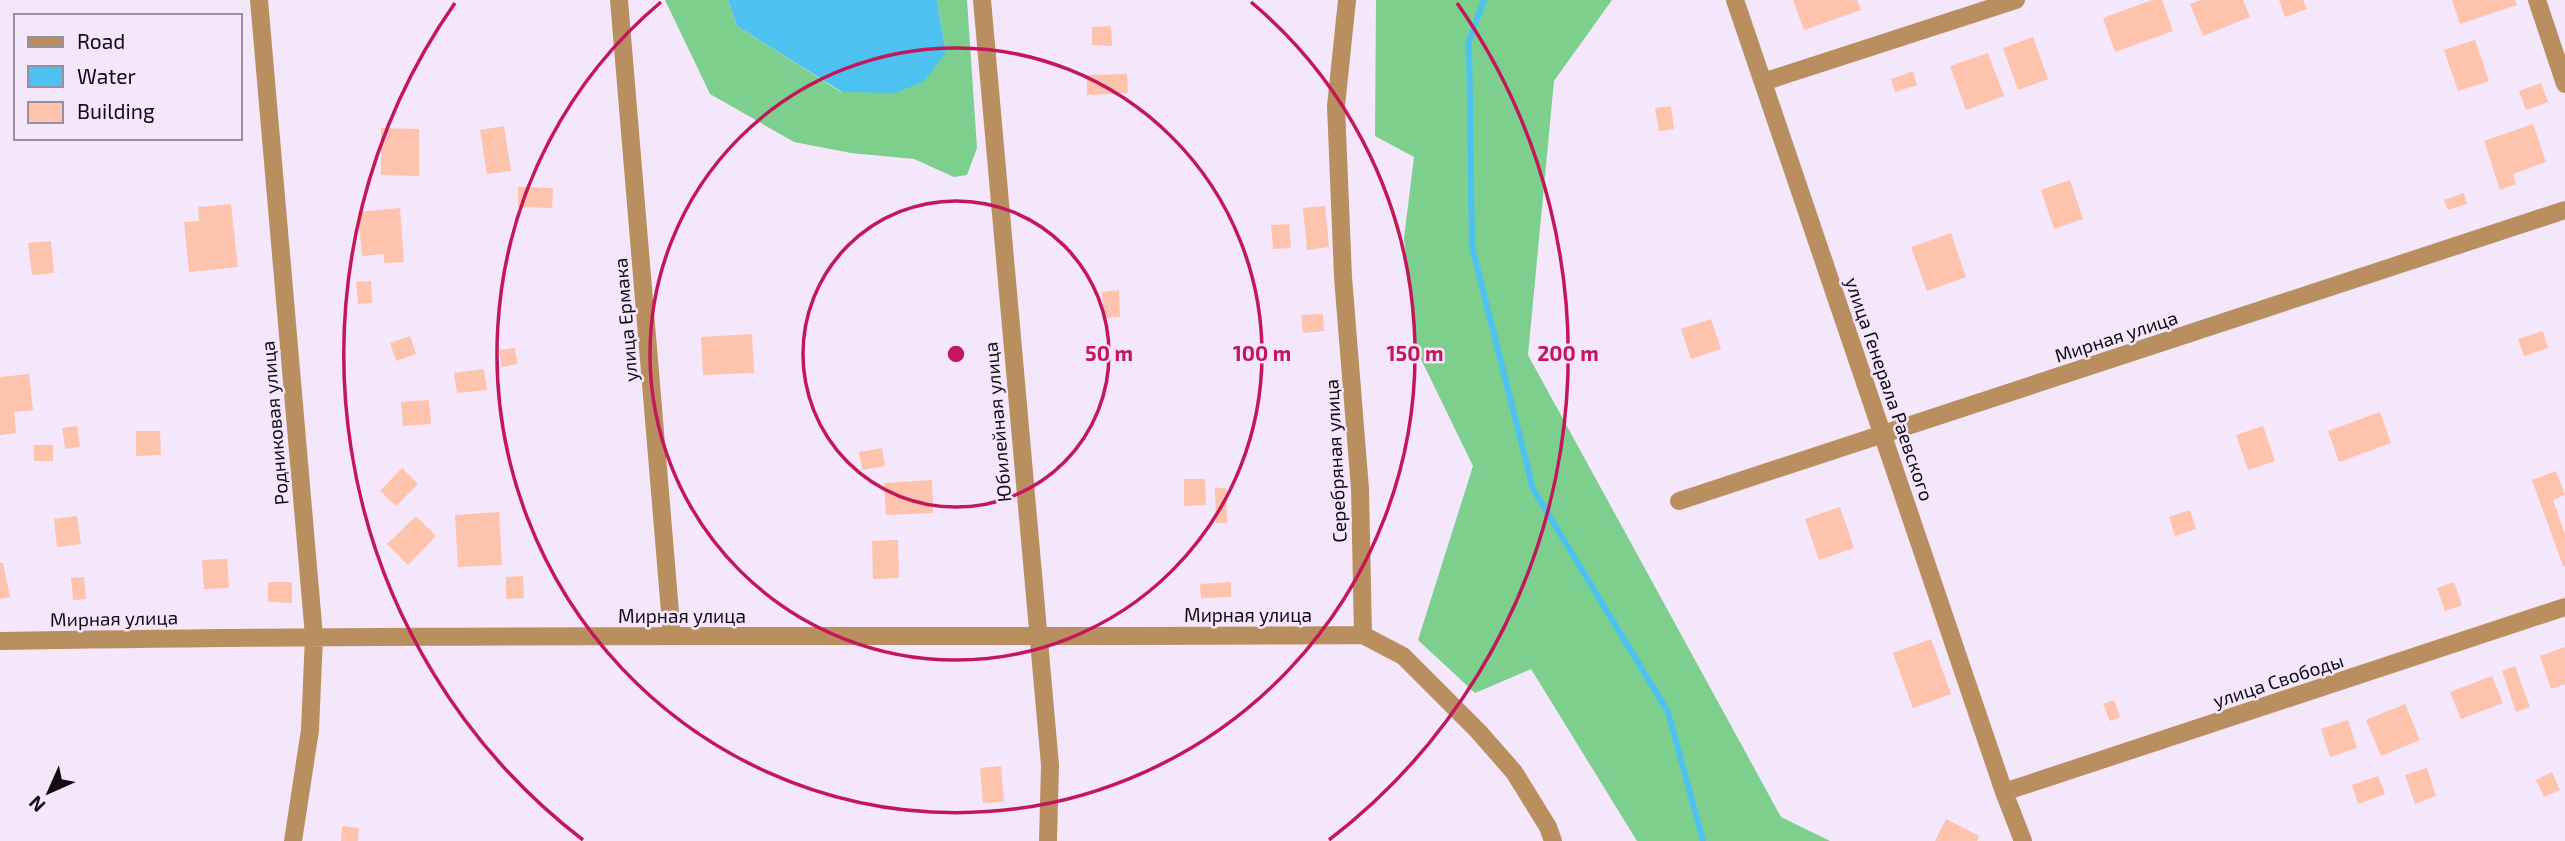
<svg xmlns="http://www.w3.org/2000/svg" width="2565" height="841" font-family="'Exo 2',sans-serif">
	<style>
		.forest { fill: #7dcf8e }
		.water { fill: #4dc2f0 }
		.lines { fill: none; stroke-linecap: round; stroke-linejoin: round }
		.stream { stroke: #4dc2f0; stroke-width: 6 }
		.building { fill: #fdc3ac }
		.minor { stroke: #ba8f60; stroke-width: 18 }
		.ring { fill: none; stroke: #c2185b; stroke-width: 3.5 }
		.labels { text-anchor: middle; dominant-baseline: central; stroke-width: 5; stroke-linejoin: round; paint-order: stroke }
		.street-label { font-size: 19px; fill: #110c13; stroke: #f5e7fb }
		.centre { fill: #c2185b; stroke: #f5e7fb; stroke-width: 3.5 }
		.ring-label { font-size: 21px; text-anchor: middle; font-weight: bold; fill: #c2185b; stroke: #f5e7fb; stroke-width: 5; stroke-linejoin: round; paint-order: stroke }
	</style>
	<rect width="100%" height="100%" fill="#f5e7fb"/>
	<path class="forest" d="M 665,0 L 728,0 L 737,26 L 841,92 L 946,53 L 937,0 L 967,0 L 977,148 L 967,175 L 954,177 L 914,159 L 851,153 L 794,142 L 710,94 Z
		M 1376,0 L 1612,0 L 1554,81 L 1528,355 L 1781,817 L 1830,841 L 1637,841 L 1531,669 L 1475,693 L 1418,640 L 1473,466 L 1416,349 L 1404,238 L 1414,157 L 1375,136 Z"/>
	<path class="water" d="M 728,0 L 937,0 L 946,53 L 923,82 L 895,93 L 842,92 L 737,26 Z"/>
	<g class="lines">
		<path class="stream" d="M 1484,0 L 1469,41 L 1472,247 L 1533,489 L 1668,712 L 1703,841"/>
	</g>
	<path class="building" d="M 1793,0 L 1857,0 L 1861,10 L 1804,30 Z
		M 2152,0 L 2162,0 L 2173,31 L 2115,52 L 2103,18 Z
		M 2201,0 L 2243,0 L 2250,17 L 2203,36 L 2190,4 Z
		M 2279,0 L 2303,0 L 2307,9 L 2285,17 Z
		M 2452,0 L 2515,0 L 2517,5 L 2460,24 Z
		M 1111,26 L 1112,46 L 1092,45 L 1092,27 Z
		M 2033,37 L 2048,79 L 2018,90 L 2003,48 Z
		M 2475,40 L 2489,81 L 2458,91 L 2444,50 Z
		M 1988,53 L 2004,96 L 1966,110 L 1950,66 Z
		M 1913,71 L 1917,85 L 1895,92 L 1891,79 Z
		M 1127,74 L 1128,93 L 1087,95 L 1087,75 Z
		M 2541,83 L 2548,102 L 2526,110 L 2519,91 Z
		M 1671,106 L 1674,129 L 1659,131 L 1655,108 Z
		M 2533,124 L 2546,162 L 2513,174 L 2516,184 L 2500,190 L 2484,141 Z
		M 504,126 L 511,171 L 487,174 L 480,130 Z
		M 381,128 L 419,129 L 419,176 L 381,175 Z
		M 2070,180 L 2083,219 L 2054,229 L 2041,190 Z
		M 518,187 L 553,188 L 552,208 L 518,207 Z
		M 2464,193 L 2467,204 L 2448,210 L 2444,200 Z
		M 231,204 L 238,267 L 189,272 L 184,222 L 199,221 L 198,207 Z
		M 1325,206 L 1329,247 L 1307,250 L 1303,208 Z
		M 400,208 L 404,262 L 384,263 L 384,254 L 362,256 L 358,212 Z
		M 1289,224 L 1291,248 L 1273,249 L 1271,225 Z
		M 1951,233 L 1966,277 L 1927,291 L 1911,247 Z
		M 51,241 L 54,273 L 32,275 L 28,243 Z
		M 371,281 L 372,303 L 358,304 L 356,282 Z
		M 1119,290 L 1120,317 L 1104,318 L 1102,292 Z
		M 1323,314 L 1324,331 L 1303,333 L 1301,315 Z
		M 1711,319 L 1721,349 L 1691,359 L 1681,329 Z
		M 2543,331 L 2548,348 L 2524,356 L 2518,339 Z
		M 752,334 L 754,373 L 703,375 L 701,337 Z
		M 410,336 L 416,354 L 396,361 L 390,343 Z
		M 515,348 L 517,364 L 502,367 L 499,350 Z
		M 484,369 L 487,390 L 457,393 L 454,373 Z
		M 29,374 L 33,410 L 14,412 L 16,433 L 0,435 L 0,377 Z
		M 429,400 L 431,424 L 403,426 L 401,402 Z
		M 2380,412 L 2391,443 L 2339,462 L 2328,431 Z
		M 77,426 L 80,447 L 65,449 L 62,428 Z
		M 2263,426 L 2275,461 L 2248,470 L 2236,435 Z
		M 136,431 L 160,431 L 161,455 L 136,456 Z
		M 34,445 L 53,445 L 53,461 L 34,461 Z
		M 882,448 L 885,466 L 862,470 L 859,452 Z
		M 402,468 L 418,484 L 396,506 L 380,491 Z
		M 2556,471 L 2565,495 L 2553,500 L 2565,534 L 2565,566 L 2563,566 L 2532,480 Z
		M 1184,479 L 1205,479 L 1206,505 L 1184,506 Z
		M 932,480 L 933,513 L 886,515 L 884,483 Z
		M 1215,488 L 1226,488 L 1227,523 L 1216,523 Z
		M 1840,507 L 1854,548 L 1819,560 L 1805,519 Z
		M 2190,510 L 2196,529 L 2175,536 L 2169,517 Z
		M 499,512 L 502,565 L 458,567 L 455,515 Z
		M 77,516 L 81,544 L 57,547 L 54,519 Z
		M 416,516 L 436,536 L 408,565 L 387,544 Z
		M 898,540 L 899,578 L 873,579 L 872,541 Z
		M 227,559 L 229,588 L 204,589 L 202,560 Z
		M 0,563 L 3,563 L 10,597 L 0,599 Z
		M 523,576 L 524,598 L 506,599 L 506,577 Z
		M 84,577 L 86,599 L 73,600 L 71,578 Z
		M 268,582 L 292,582 L 292,603 L 268,602 Z
		M 1231,582 L 1231,597 L 1201,598 L 1200,584 Z
		M 2454,582 L 2462,605 L 2445,611 L 2437,588 Z
		M 1931,639 L 1951,694 L 1913,708 L 1893,653 Z
		M 2565,647 L 2565,684 L 2551,689 L 2540,656 Z
		M 2515,666 L 2530,707 L 2516,712 L 2502,671 Z
		M 2492,676 L 2503,703 L 2461,719 L 2450,692 Z
		M 2114,700 L 2120,717 L 2110,721 L 2103,704 Z
		M 2405,704 L 2420,740 L 2381,756 L 2366,720 Z
		M 2348,720 L 2357,748 L 2330,757 L 2321,729 Z
		M 1001,766 L 1004,802 L 983,803 L 980,768 Z
		M 2427,768 L 2436,796 L 2415,804 L 2405,775 Z
		M 2552,772 L 2560,790 L 2544,797 L 2536,780 Z
		M 2378,776 L 2385,794 L 2358,804 L 2352,785 Z
		M 1946,819 L 1979,836 L 1977,841 L 1935,841 Z
		M 342,826 L 359,828 L 358,841 L 341,841 Z"/>
	<g class="lines">
		<path class="minor" d="M 259,0 L 314,636 L 310,730 L 293,841
			M 619,0 L 672,636
			M 982,0 L 1050,765 L 1048,841
			M 1347,0 L 1336,106 L 1343,277 L 1360,489 L 1363,635 L 1403,656 L 1478,731 L 1514,772 L 1548,827 L 1553,841
			M 1735,0 L 2004,792 L 2023,841
			M 2537,0 L 2565,84
			M 1763,82 L 2016,0
			M 1679,501 L 2565,210
			M 0,641 C 454,633 909,638 1363,635
			M 2004,792 L 2565,607"/>
	</g>
	<g class="ring">
		<circle cx="956" cy="354" r="153"/>
		<circle cx="956" cy="354" r="306"/>
		<path d="M1251 2A459 459 0 1 1 661 2"/>
		<path d="M583 840A612 612 0 0 1 455 3M1457 3A612 612 0 0 1 1329 840"/>
	</g>
	<g class="labels">
		<g class="street-label">
			<text transform="translate(625 320) rotate(-95)">улица Ермака</text>
			<text transform="translate(2116 336) rotate(-18)">Мирная улица</text>
			<text transform="translate(1890 389) rotate(71)">улица Генерала Раевского</text>
			<text transform="translate(997 422) rotate(-95)">Юбилейная улица</text>
			<text transform="translate(274 423) rotate(-95)">Родниковая улица</text>
			<text transform="translate(1335 461) rotate(-93)">Серебряная улица</text>
			<text x="1248" y="614">Мирная улица</text>
			<text x="682" y="615">Мирная улица</text>
			<text transform="translate(114 618) rotate(-1)">Мирная улица</text>
			<text transform="translate(2278 680) rotate(-18)">улица Свободы</text>
		</g>
	</g>
	<circle cx="956" cy="354" r="10" class="centre"/>
	<g class="ring-label">
		<text x="1109" y="361">50 m</text>
		<text x="1262" y="361">100 m</text>
		<text x="1415" y="361">150 m</text>
		<text x="1568" y="361">200 m</text>
	</g>
	<rect x="14" y="14" width="228" height="126" fill="#f5e7fb" stroke="#9a8f9e" stroke-width="2"/>
	<rect x="28" y="37" width="35" height="10" fill="#ba8f60" stroke="#9a8f9e" stroke-width="2"/>
	<text x="77" y="49" font-size="21" fill="#110c13">Road</text>
	<rect x="28" y="66" width="35" height="21" fill="#4dc2f0" stroke="#9a8f9e" stroke-width="2"/>
	<text x="77" y="84" font-size="21" fill="#110c13">Water</text>
	<rect x="28" y="102" width="35" height="21" fill="#fdc3ac" stroke="#9a8f9e" stroke-width="2"/>
	<text x="77" y="119" font-size="21" fill="#110c13">Building</text>
	<g transform="translate(49 792) rotate(225)" stroke="#f5e7fb" stroke-width="5" paint-order="stroke">
	<path d="M0-5L12 26L0 18L-12 26Z" fill="#110c13"/>
	<text y="-10" font-size="19" font-weight="bold" text-anchor="middle" fill="#110c13">N</text>
	</g>
</svg>
